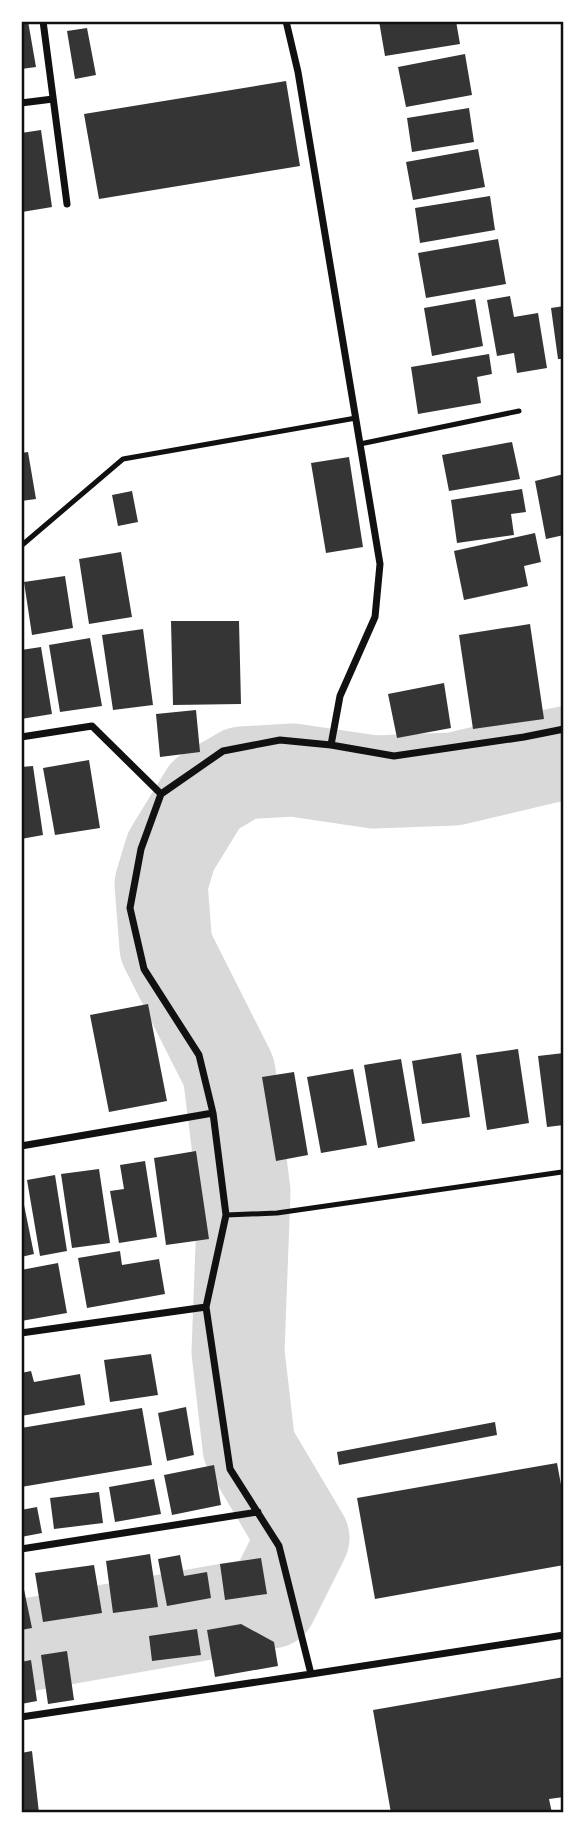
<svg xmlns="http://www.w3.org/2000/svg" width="585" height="1834" font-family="Poppins,sans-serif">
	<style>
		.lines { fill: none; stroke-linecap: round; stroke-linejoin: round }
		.river { stroke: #d9d9d9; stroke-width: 93 }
		.building { fill: #353535 }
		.service { stroke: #111; stroke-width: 5 }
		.minor { stroke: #111; stroke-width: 7 }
		.neatline { fill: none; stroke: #111; stroke-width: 2.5 }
	</style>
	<rect width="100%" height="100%" fill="#fff"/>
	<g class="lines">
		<path class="river" d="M 21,1646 L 271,1602 L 303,1538 L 249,1447 L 238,1352 L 244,1192 L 229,1072 L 166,947 L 161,884 L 171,851 L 206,794 L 242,773 L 293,770 L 374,782 L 454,779 L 564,753"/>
	</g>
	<path class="building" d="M 21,21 L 28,21 L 36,67 L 21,69 Z
		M 379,21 L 456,21 L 460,44 L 385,56 Z
		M 87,28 L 96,75 L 75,79 L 67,31 Z
		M 465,54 L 472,95 L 406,107 L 398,67 Z
		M 286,81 L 300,166 L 99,199 L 84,114 Z
		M 469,108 L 474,142 L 412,152 L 407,118 Z
		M 41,130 L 52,207 L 22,212 L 21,133 Z
		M 478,149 L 485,187 L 413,200 L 406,162 Z
		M 490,196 L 495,230 L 420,243 L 415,208 Z
		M 498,239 L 506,284 L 426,298 L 418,253 Z
		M 510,296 L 514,317 L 538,313 L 547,368 L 517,373 L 514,353 L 497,356 L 487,300 Z
		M 475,299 L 483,346 L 432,356 L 424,308 Z
		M 564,306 L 564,359 L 558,359 L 551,308 Z
		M 489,354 L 492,374 L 477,377 L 481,403 L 418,414 L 411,367 Z
		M 512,442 L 520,479 L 449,491 L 442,455 Z
		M 28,452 L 36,499 L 21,501 L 21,453 Z
		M 349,457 L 363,547 L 326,553 L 311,463 Z
		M 564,474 L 564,535 L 546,539 L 535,481 Z
		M 522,489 L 526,512 L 511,514 L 514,535 L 457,543 L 451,500 Z
		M 132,491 L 138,522 L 118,526 L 112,495 Z
		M 535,533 L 541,562 L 524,566 L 528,586 L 464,600 L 454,551 Z
		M 121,552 L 132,617 L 89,624 L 79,559 Z
		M 65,576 L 73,628 L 32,635 L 24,582 Z
		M 171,621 L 239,621 L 241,704 L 173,705 Z
		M 530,624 L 544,719 L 473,729 L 459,635 Z
		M 143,629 L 153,705 L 113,710 L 102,635 Z
		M 90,638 L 102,706 L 60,712 L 49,645 Z
		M 41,647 L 52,714 L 21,719 L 21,650 Z
		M 444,683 L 451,728 L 397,738 L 388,694 Z
		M 196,710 L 200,752 L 160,757 L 156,714 Z
		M 89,760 L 100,828 L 55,835 L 43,768 Z
		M 33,766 L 43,835 L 21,839 L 21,767 Z
		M 148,1004 L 167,1101 L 109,1112 L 90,1015 Z
		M 518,1049 L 529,1123 L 487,1130 L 476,1055 Z
		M 461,1053 L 470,1117 L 422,1124 L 412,1061 Z
		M 564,1053 L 564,1125 L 547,1127 L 538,1056 Z
		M 401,1059 L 415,1141 L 378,1148 L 364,1065 Z
		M 353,1069 L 367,1145 L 321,1153 L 307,1077 Z
		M 294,1072 L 308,1155 L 276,1161 L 262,1077 Z
		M 196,1151 L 209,1239 L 166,1245 L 154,1158 Z
		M 145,1161 L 157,1237 L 119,1243 L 110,1191 L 124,1189 L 120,1165 Z
		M 99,1169 L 110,1243 L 72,1248 L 61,1174 Z
		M 55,1175 L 67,1251 L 40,1256 L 27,1180 Z
		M 22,1195 L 34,1254 L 21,1257 L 21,1196 Z
		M 120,1251 L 122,1265 L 159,1259 L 165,1294 L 87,1308 L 78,1258 Z
		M 58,1263 L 67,1313 L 21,1321 L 21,1270 Z
		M 151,1354 L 158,1395 L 110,1402 L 104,1360 Z
		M 31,1371 L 34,1382 L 80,1374 L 85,1405 L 21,1416 L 21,1373 Z
		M 186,1407 L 194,1455 L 167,1461 L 158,1413 Z
		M 142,1408 L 152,1465 L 21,1487 L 21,1428 Z
		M 495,1422 L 497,1435 L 339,1465 L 337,1452 Z
		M 557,1463 L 564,1501 L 564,1565 L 375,1599 L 357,1498 Z
		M 214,1465 L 221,1505 L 172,1515 L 164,1475 Z
		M 154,1479 L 161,1514 L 115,1522 L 109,1487 Z
		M 99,1492 L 103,1523 L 54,1529 L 50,1498 Z
		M 37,1507 L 42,1533 L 21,1537 L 21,1510 Z
		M 150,1554 L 158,1607 L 113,1613 L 106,1561 Z
		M 180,1555 L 184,1576 L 207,1572 L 211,1598 L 167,1606 L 158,1559 Z
		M 261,1558 L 267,1594 L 225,1600 L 220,1564 Z
		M 94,1565 L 102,1613 L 43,1622 L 35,1573 Z
		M 21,1575 L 32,1628 L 21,1630 Z
		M 241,1624 L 274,1642 L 278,1666 L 215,1677 L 207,1630 Z
		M 197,1629 L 201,1655 L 152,1661 L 149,1636 Z
		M 67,1651 L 74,1700 L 48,1704 L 41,1655 Z
		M 31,1660 L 37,1701 L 21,1704 L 21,1662 Z
		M 564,1677 L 564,1797 L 549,1799 L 552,1813 L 391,1813 L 373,1710 Z
		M 32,1751 L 39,1813 L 21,1813 L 21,1753 Z"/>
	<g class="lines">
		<path class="service" d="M 360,444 L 519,411
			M 21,546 L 123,459 L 356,418
			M 226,1215 L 277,1213 L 562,1172"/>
		<path class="minor" d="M 43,21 L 67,204
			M 286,21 L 298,72 L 380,564 L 375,617 L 340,696 L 331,745
			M 21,103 L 53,99
			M 21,737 L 92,726 L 161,794
			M 21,1146 L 213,1113
			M 21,1333 L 206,1307
			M 21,1549 L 258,1512
			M 311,1674 L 564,1635
			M 21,1717 L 311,1674 L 279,1546 L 230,1469 L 206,1307 L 226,1215 L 213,1113 L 199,1055 L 144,969 L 130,908 L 141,849 L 161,794 L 223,751 L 280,740 L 331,745 L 394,756 L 524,737 L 564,729"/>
	</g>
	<rect width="585" height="1834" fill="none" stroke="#ffffff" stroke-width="46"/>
	<rect x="23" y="23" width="539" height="1788" class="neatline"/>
</svg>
